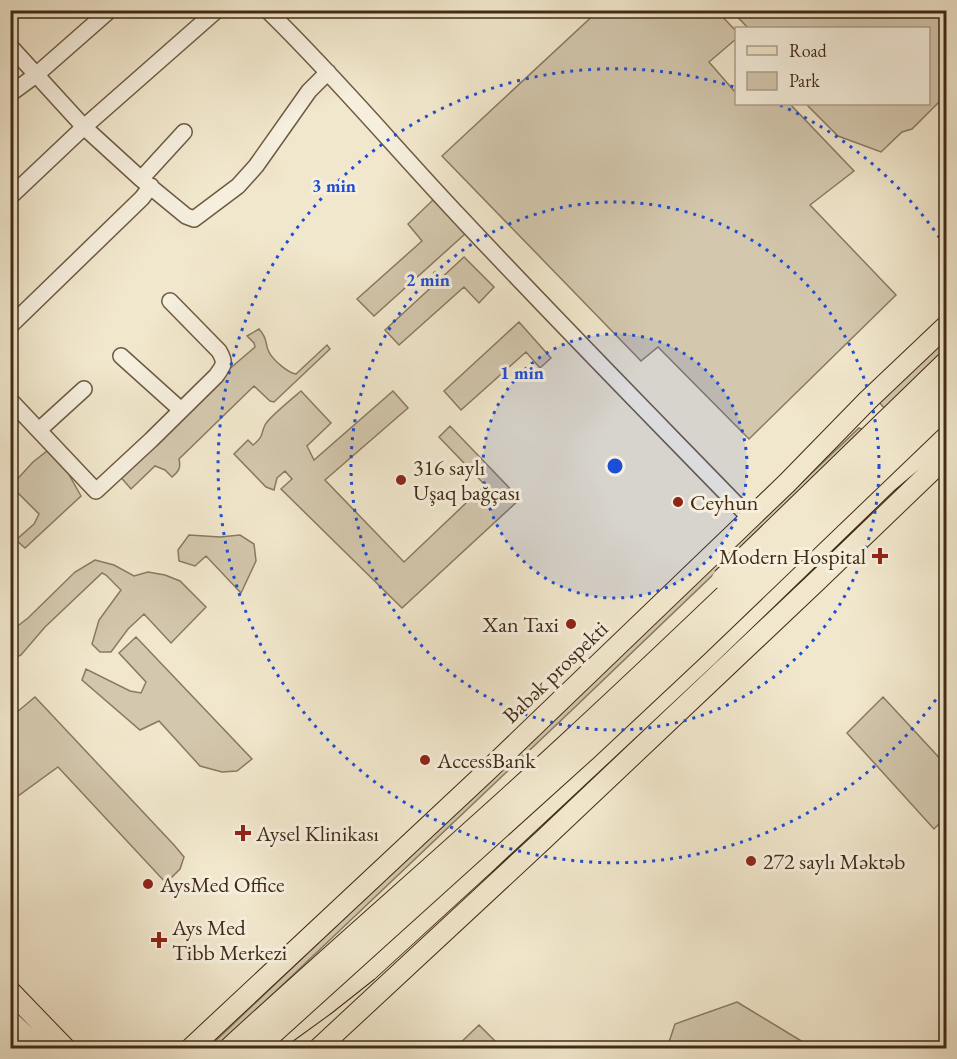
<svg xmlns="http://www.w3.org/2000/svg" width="957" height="1059" font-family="'EB Garamond',serif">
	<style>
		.green { fill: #d3c7ad; stroke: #8a7961; stroke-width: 1.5 }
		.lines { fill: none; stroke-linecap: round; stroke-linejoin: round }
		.minor-casing { stroke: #6d5a43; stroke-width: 18 }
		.major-casing { stroke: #412b15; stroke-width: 22 }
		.minor { stroke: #f6efde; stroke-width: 15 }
		.major { stroke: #f1e7cc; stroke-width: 20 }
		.major-bridge-casing { stroke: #412b15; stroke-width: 22; stroke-linecap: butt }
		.major-bridge { stroke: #f1e7cc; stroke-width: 20 }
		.ring { fill: none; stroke: #1d4ed8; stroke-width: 3; stroke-dasharray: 3 6 }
		.poi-dot { fill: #8f2418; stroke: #f6efde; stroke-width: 2 }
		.labels { text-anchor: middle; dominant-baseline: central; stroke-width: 6; stroke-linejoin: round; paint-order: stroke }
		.poi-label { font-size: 22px; fill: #412b15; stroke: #f6efde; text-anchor: start }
		.street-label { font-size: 22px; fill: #412b15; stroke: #f6efde }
		.centre { fill: #1d4ed8; stroke: #f6efde; stroke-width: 3 }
		.ring-label { font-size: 18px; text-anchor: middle; font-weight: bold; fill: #1d4ed8; stroke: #f6efde; stroke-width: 6; stroke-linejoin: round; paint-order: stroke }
	</style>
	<rect width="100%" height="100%" fill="#f1e7cc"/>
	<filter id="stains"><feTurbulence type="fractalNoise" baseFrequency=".00333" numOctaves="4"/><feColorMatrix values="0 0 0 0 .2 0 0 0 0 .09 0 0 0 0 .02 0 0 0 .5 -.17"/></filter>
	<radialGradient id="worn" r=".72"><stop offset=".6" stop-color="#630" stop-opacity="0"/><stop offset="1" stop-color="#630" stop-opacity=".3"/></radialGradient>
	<path class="green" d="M 599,10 L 717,11 L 736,31 L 736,39 L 709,62 L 736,93 L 736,104 L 790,104 L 854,171 L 810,205 L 896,295 L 749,439 L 658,347 L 641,361 L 442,156 Z
		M 732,11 L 946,11 L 946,95 L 912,129 L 902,132 L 881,152 L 838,136 L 806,104 L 928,104 L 928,28 L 748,28 Z
		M 434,199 L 465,234 L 374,316 L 357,299 L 422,241 L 408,224 Z
		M 464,257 L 494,287 L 479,303 L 464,287 L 399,345 L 385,330 Z
		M 519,322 L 551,358 L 540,368 L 526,352 L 461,410 L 444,391 Z
		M 259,329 C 269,340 264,343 269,352 C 273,360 288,373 296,374 L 327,345 L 330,349 L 274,402 L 270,401 L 254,386 L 179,459 C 181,468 179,471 172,477 L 165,470 L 155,466 L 131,489 L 118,474 L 227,371 L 255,347 L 254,343 L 247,336 Z
		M 946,337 L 946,351 L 886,410 L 878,401 Z
		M 301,391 L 331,423 L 307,446 L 314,460 L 393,391 L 408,408 L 325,480 L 404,562 L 485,485 L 439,437 L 450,426 L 520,499 L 402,608 L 281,489 L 292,479 L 285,471 L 277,478 L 274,490 L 266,487 L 234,454 L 248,440 L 253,445 C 264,436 260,436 265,425 C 268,418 294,397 301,391 Z
		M 859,428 L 864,430 L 573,709 L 216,1048 L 208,1048 Z
		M 47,451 L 68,473 L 81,496 L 25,548 L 16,540 L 34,524 L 39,514 L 11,486 L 33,462 Z
		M 189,535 L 220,537 L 240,535 L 254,544 L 256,561 L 241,593 L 206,556 L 195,566 L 179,561 L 178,550 Z
		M 95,560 L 114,565 L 134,576 L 148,572 L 165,575 L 180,581 L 206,607 L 171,643 L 144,614 L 128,629 L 111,652 L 100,652 L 92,644 L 99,620 L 121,590 L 106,575 L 102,573 L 45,627 L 21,655 L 11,660 L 11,623 L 15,628 L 28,618 L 75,572 Z
		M 136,637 L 252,759 L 237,771 L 222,772 L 200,766 L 159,721 L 140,730 L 82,680 L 86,669 L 130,691 L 141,693 L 146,682 L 119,653 Z
		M 35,697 L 174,845 L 184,857 L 180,869 L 166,883 L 58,767 L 18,796 L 11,789 L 11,717 Z
		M 883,697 L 946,765 L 946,817 L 934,829 L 847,733 Z
		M 737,1002 L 813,1048 L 731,1048 L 727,1044 L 722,1048 L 667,1048 L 675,1024 Z
		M 479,1025 L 502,1048 L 455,1048 Z"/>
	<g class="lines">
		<g class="minor-casing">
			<path id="minor" d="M 267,10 C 335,76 395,148 460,217 C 555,319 653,418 750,518
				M 10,46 L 84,127 L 141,179 L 186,216 L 194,219 L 238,186 L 256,166 L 309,91 L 328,72
				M 10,94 L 36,75 L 110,10
				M 141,179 L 184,132
				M 10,197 L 84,127 L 217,10
				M 10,326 L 142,198 L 151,186
				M 121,356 L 181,410
				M 10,400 L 96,491 L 151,440 L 216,376 C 224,365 226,363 219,351 L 170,301
				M 39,430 L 84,389"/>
		</g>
		<g class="major-casing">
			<path id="major" d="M 10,991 L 65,1048
				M 10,1021 L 38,1048
				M 274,1042 L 325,1005 L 368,971 L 485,864 L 708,656 L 888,482 L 926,450 L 946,436
				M 191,1048 L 484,774 L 787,483 L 868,400 L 946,326
				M 319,1048 L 543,840 L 817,581 L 946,457"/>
		</g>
		<use href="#minor" class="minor"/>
		<use href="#major" class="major"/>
		<g class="major-bridge-casing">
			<path id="major-bridge" d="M 722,579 L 946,362
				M 229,1048 C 342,944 459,844 572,739 C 699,622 822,502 946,382
				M 257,1048 L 587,750 L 697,647 L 946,408"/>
		</g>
		<use href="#major-bridge" class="major-bridge"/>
	</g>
	<circle cx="615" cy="466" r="132" fill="#1d4ed8" fill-opacity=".12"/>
	<g class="ring">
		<circle cx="615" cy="466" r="132"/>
		<circle cx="615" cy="466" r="264"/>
		<path d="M946 685A397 397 0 1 1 734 87M780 105A397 397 0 0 1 946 247"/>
	</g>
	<g class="poi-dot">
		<circle cx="401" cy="480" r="6"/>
		<circle cx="678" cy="502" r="6"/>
		<path d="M877 547h6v6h6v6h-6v6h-6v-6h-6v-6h6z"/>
		<circle cx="571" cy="624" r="6"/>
		<circle cx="425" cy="760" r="6"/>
		<path d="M240 824h6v6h6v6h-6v6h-6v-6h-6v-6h6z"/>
		<circle cx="751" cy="861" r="6"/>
		<circle cx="148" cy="884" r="6"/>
		<path d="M156 931h6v6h6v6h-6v6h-6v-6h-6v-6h6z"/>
	</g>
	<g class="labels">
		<g class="poi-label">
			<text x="413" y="467">316 saylı<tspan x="413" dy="25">Uşaq bağçası</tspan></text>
			<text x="690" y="502">Ceyhun</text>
			<text x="866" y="556" text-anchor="end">Modern Hospital</text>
			<text x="559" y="624" text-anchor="end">Xan Taxi</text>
			<text x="437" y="760">AccessBank</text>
			<text x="256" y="833">Aysel Klinikası</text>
			<text x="763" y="861">272 saylı Məktəb</text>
			<text x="160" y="884">AysMed Office</text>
			<text x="172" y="927">Ays Med<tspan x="172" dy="25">Tibb Merkezi</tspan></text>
		</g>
		<g class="street-label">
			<text transform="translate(555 672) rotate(-44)">Babək prospekti</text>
		</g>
	</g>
	<circle cx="615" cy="466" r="9" class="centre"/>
	<g class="ring-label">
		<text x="334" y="192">3 min</text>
		<text x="428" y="286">2 min</text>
		<text x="522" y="379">1 min</text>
	</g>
	<rect width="957" height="1059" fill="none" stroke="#f1e7cc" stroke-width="36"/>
	<rect x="12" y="12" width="933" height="1035" fill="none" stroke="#412b15" stroke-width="3"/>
	<rect x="18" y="18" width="921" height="1023" fill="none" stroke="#412b15" stroke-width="1.5"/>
	<rect x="735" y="27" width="195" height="78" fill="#f6efde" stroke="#aea18e" stroke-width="1.5"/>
	<rect x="747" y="46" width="30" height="9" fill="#f1e7cc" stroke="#aea18e" stroke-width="1.5"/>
	<text x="789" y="57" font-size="18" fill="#412b15">Road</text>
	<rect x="747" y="72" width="30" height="18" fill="#d3c7ad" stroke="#aea18e" stroke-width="1.5"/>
	<text x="789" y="87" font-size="18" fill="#412b15">Park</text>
	<rect width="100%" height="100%" filter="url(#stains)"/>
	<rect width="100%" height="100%" fill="url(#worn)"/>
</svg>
